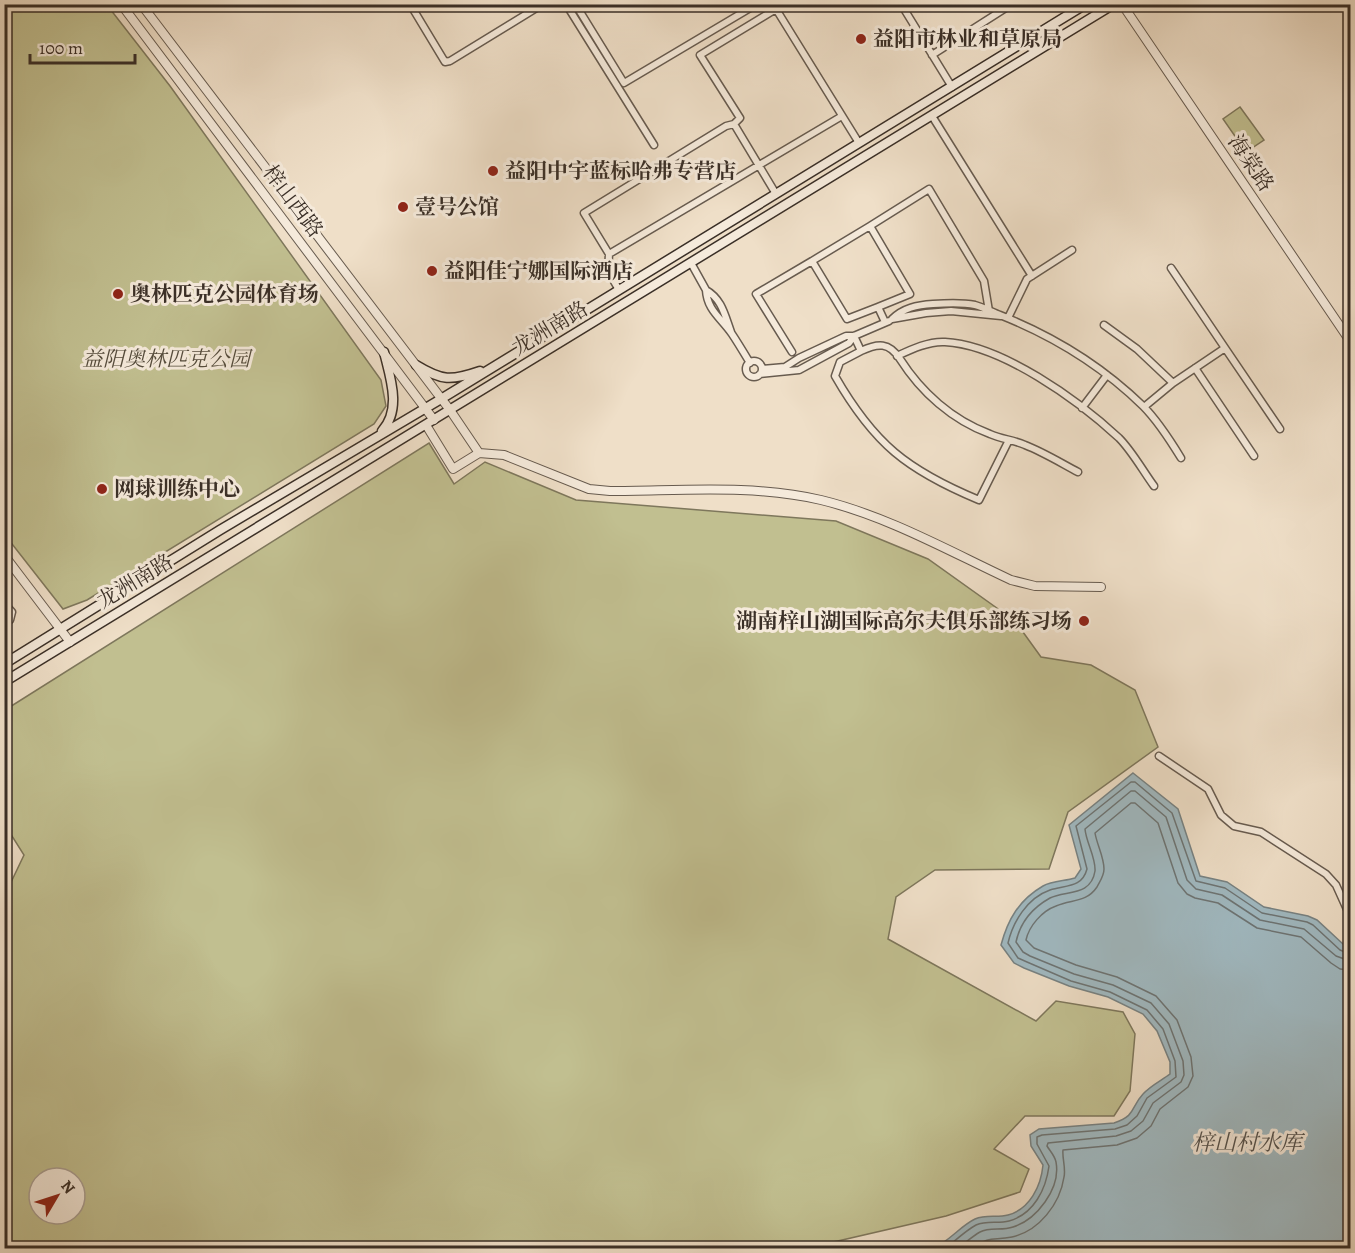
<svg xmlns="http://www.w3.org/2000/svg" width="1355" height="1253" font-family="Alegreya,'Noto Serif SC',serif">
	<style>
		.green { fill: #c1bf90; stroke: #7e775c; stroke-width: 1.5; fill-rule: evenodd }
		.water { fill: #a0b9c1; stroke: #778283; stroke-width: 1.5 }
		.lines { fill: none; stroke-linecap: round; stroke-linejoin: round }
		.shore { stroke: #6d7474; stroke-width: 1.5 }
		.minor-casing { stroke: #675b4f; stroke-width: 9 }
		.tertiary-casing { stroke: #675b4f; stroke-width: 10 }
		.secondary-casing { stroke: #3a2f27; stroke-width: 11 }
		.minor { stroke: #f5eadb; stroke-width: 6 }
		.tertiary { stroke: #f5eadb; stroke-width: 8 }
		.secondary { stroke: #f5eadb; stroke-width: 8 }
		.poi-dot { fill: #8f2418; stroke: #f5eadb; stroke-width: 2 }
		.labels { text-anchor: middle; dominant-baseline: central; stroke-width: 6; stroke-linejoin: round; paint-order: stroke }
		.poi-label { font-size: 21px; font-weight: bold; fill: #3a2f27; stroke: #f5eadb; text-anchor: start }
		.street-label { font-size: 21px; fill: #3a2f27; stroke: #f5eadb }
		.park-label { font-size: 21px; font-style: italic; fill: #554c3c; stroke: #f5eadb }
		.water-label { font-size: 22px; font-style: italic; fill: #54524e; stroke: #f5eadb }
	</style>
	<rect width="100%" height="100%" fill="#efdfc8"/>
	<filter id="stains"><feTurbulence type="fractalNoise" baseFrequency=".00333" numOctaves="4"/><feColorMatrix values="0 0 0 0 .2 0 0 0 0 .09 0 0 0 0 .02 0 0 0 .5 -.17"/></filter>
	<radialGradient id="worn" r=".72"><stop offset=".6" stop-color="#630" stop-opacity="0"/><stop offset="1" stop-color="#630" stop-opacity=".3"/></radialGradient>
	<path class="green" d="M 5,4 L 107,5 L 170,86 L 381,380 L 386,406 L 374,424 L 87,600 L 63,609 L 5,535 Z
		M 1240,107 L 1264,140 L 1246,152 L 1223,119 Z
		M 429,443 L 454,484 L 485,462 L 576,500 L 836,521 L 928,559 L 1015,621 L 1041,657 L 1091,665 L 1135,690 L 1158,747 L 1068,812 L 1049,869 L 935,870 L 896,897 L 888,939 L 1036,1021 L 1056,1001 L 1123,1012 L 1135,1034 L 1130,1091 L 1114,1116 L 1025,1116 L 994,1149 L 1029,1169 L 1020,1192 L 946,1216 L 825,1244 L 821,1248 L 5,1248 L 4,897 L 24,855 L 5,825 L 5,710 ZM 39,1178 L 75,1178 L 75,1214 L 39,1214 Z"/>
	<path class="water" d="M 1133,773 L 1178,809 L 1200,876 L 1227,882 L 1264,907 L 1308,916 L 1317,920 L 1343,944 L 1350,949 L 1350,1248 L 933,1248 C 949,1242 960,1226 975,1219 C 986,1214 997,1218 1008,1215 C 1030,1209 1041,1186 1043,1165 L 1031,1146 L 1030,1135 L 1039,1129 L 1114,1123 C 1137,1115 1130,1108 1143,1094 C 1150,1086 1162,1080 1170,1074 L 1170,1062 L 1157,1031 L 1143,1014 L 1108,997 L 1069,986 L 1024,968 L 1014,963 L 1001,945 C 1008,919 1019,900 1043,886 C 1052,881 1065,881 1075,878 L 1081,869 L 1069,825 Z"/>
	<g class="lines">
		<path class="shore" d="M 946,1248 C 955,1241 965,1231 976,1225 C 987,1220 998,1224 1009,1221 C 1034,1214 1046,1189 1049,1166 L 1037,1144 L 1037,1137 L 1042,1135 L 1115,1129 L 1127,1125 L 1137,1116 L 1147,1098 L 1176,1077 L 1175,1061 L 1163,1029 L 1147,1010 L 1110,992 L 1071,981 L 1027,962 L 1018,958 L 1008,943 C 1013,922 1027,898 1050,890 C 1066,885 1082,888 1087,869 L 1076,826 L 1131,782 L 1135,782 L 1172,813 L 1196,881 L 1225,888 L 1262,913 L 1307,922 L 1313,925 L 1340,950 L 1350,954
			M 958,1248 C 965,1243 973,1236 980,1232 C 990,1227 1002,1231 1013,1227 C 1036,1220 1061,1189 1056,1162 C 1055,1156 1050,1151 1047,1146 L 1048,1143 L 1116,1136 L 1131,1131 L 1143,1121 L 1153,1103 L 1181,1082 L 1184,1075 L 1183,1061 L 1169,1024 L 1151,1003 L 1113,985 L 1074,974 L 1030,956 L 1023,952 L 1016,942 C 1020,923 1032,908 1050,898 C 1065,890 1091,897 1095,871 C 1096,858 1086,842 1085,829 L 1131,791 L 1135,791 L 1166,817 L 1187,880 L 1196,889 L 1222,895 L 1260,920 L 1304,929 L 1336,956 L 1350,961
			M 973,1248 C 991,1235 993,1241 1012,1237 C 1039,1231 1060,1204 1064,1177 C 1066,1168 1062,1158 1063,1150 L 1117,1145 L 1137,1138 L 1151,1126 L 1160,1109 L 1188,1087 L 1193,1076 L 1191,1057 L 1177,1020 L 1156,996 L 1117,977 L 1076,965 L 1034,948 L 1026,940 C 1029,926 1042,911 1056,906 C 1072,899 1086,903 1097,887 C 1100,881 1104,876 1104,869 C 1104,857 1097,845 1095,833 L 1131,803 L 1135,803 L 1158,823 L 1178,883 L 1187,894 L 1195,898 L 1218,903 L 1257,928 L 1301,937 L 1331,963 L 1340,969 L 1350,970"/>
		<g class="minor-casing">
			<path id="minor" d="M 410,4 L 445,62 L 450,61 L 543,4
				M 566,4 L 654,145
				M 579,4 L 579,10 L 624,83 L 757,4
				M 901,4 L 952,87
				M 932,55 L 1012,4
				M 932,116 L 1032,276
				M 776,194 L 734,124 L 740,118 L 700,55 L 776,9 L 859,143
				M 870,226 L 929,189 L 984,281 L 989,311
				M 609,254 L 584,213 L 726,126 L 734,124
				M 691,263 L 706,290
				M 619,290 L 608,271 L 609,254 L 842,116
				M 878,307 L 847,319 L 812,261 L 870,226 L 910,294 L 878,307 L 885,322
				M 1001,316 L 951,311 L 926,313 L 892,319 C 903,308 917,305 933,304 C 947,303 961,302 975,305 C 983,307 992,312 1000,315 C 1053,336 1102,366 1143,406 C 1158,421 1170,440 1181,458
				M 1008,318 L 1027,279 L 1072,250
				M 1104,325 L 1137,349 L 1173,383
				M 731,332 C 725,316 722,299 706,290 C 707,310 721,318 732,334 C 738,343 744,353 750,363
				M 854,336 L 861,351 C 878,343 889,342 900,359 C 921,392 952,420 990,434 C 1001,439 1014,440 1025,445 C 1043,452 1061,463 1078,472
				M 1225,348 L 1280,429
				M 861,351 L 840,362 L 835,376 C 874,444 907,470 979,500 L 1009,440
				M 792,352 L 756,294 L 812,261
				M 897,356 C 912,349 929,341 945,342 C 1002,345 1078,400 1119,438 C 1132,451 1143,471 1154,486
				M746 369a8 8 0 1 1 16 0a8 8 0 1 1-16 0Z
				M 1195,368 L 1254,456
				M 762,369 L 785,367 L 799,358 L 846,336 L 854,336 L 889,321
				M 760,374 L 799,370 L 849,343 L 854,336
				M 1144,407 L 1173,383 L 1225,348 L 1171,268
				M 1082,408 L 1107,375
				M 4,603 L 12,612 L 10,620 L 4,624
				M 1159,756 L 1208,789 L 1221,815 L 1234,826 L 1261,832 L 1326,874 L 1336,885 L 1350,916"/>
		</g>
		<g class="tertiary-casing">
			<path id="tertiary" d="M 121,4 L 434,420
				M 141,4 L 450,410 L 479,453 L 453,469 L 426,425
				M 1122,4 L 1350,341
				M 479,453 L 504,455 L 589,489 L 610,491 C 679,491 753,484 821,500 C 887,516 949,551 1011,580 L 1035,586 L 1101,587
				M 4,555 L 70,642"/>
		</g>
		<g class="secondary-casing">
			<path id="secondary" d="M 416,365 C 442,381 451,381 480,371
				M 382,431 C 402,409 390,377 384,352
				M 4,664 L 220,530 L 441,399 L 1086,4
				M 4,682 L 1114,4"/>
		</g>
		<use href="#minor" class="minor"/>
		<use href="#tertiary" class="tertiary"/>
		<use href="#secondary" class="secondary"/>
	</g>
	<g class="poi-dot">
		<circle cx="861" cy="39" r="6"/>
		<circle cx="493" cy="171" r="6"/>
		<circle cx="403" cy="207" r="6"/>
		<circle cx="432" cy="271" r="6"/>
		<circle cx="118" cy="294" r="6"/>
		<circle cx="102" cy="489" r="6"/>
		<circle cx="1084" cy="621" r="6"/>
	</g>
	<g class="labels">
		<g class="poi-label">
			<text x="873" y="39">益阳市林业和草原局</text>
			<text x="505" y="171">益阳中宇蓝标哈弗专营店</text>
			<text x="415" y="207">壹号公馆</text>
			<text x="444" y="271">益阳佳宁娜国际酒店</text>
			<text x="130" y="294">奥林匹克公园体育场</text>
			<text x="114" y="489">网球训练中心</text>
			<text x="1072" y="621" text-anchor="end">湖南梓山湖国际高尔夫俱乐部练习场</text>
		</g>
		<g class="street-label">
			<text transform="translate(1251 163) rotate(56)">海棠路</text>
			<text transform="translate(293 201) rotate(53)">梓山西路</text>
			<text transform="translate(550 328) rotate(-31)">龙洲南路</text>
			<text transform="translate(135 581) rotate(-31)">龙洲南路</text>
		</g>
		<g class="park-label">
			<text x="166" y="359">益阳奥林匹克公园</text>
		</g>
		<g class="water-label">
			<text x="1247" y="1143">梓山村水库</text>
		</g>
	</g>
	<rect width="1355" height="1253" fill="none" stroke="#efdfc8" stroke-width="24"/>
	<rect x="6" y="6" width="1343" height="1241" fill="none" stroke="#3a2f27" stroke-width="3"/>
	<rect x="12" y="12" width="1331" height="1229" fill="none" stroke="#3a2f27" stroke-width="1.5"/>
	<g transform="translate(57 1196) rotate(51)"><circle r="28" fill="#f5eadb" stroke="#aa9f93" stroke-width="1.5"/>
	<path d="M0-4.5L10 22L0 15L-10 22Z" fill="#8f2418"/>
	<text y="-9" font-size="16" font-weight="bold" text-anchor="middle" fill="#3a2f27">N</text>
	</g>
	<path d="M30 54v9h105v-9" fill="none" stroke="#3a2f27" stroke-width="3"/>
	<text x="39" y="54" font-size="18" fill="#3a2f27" stroke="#f5eadb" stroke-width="4.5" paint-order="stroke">100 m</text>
	<rect width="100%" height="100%" filter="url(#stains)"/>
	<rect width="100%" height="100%" fill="url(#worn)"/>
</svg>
